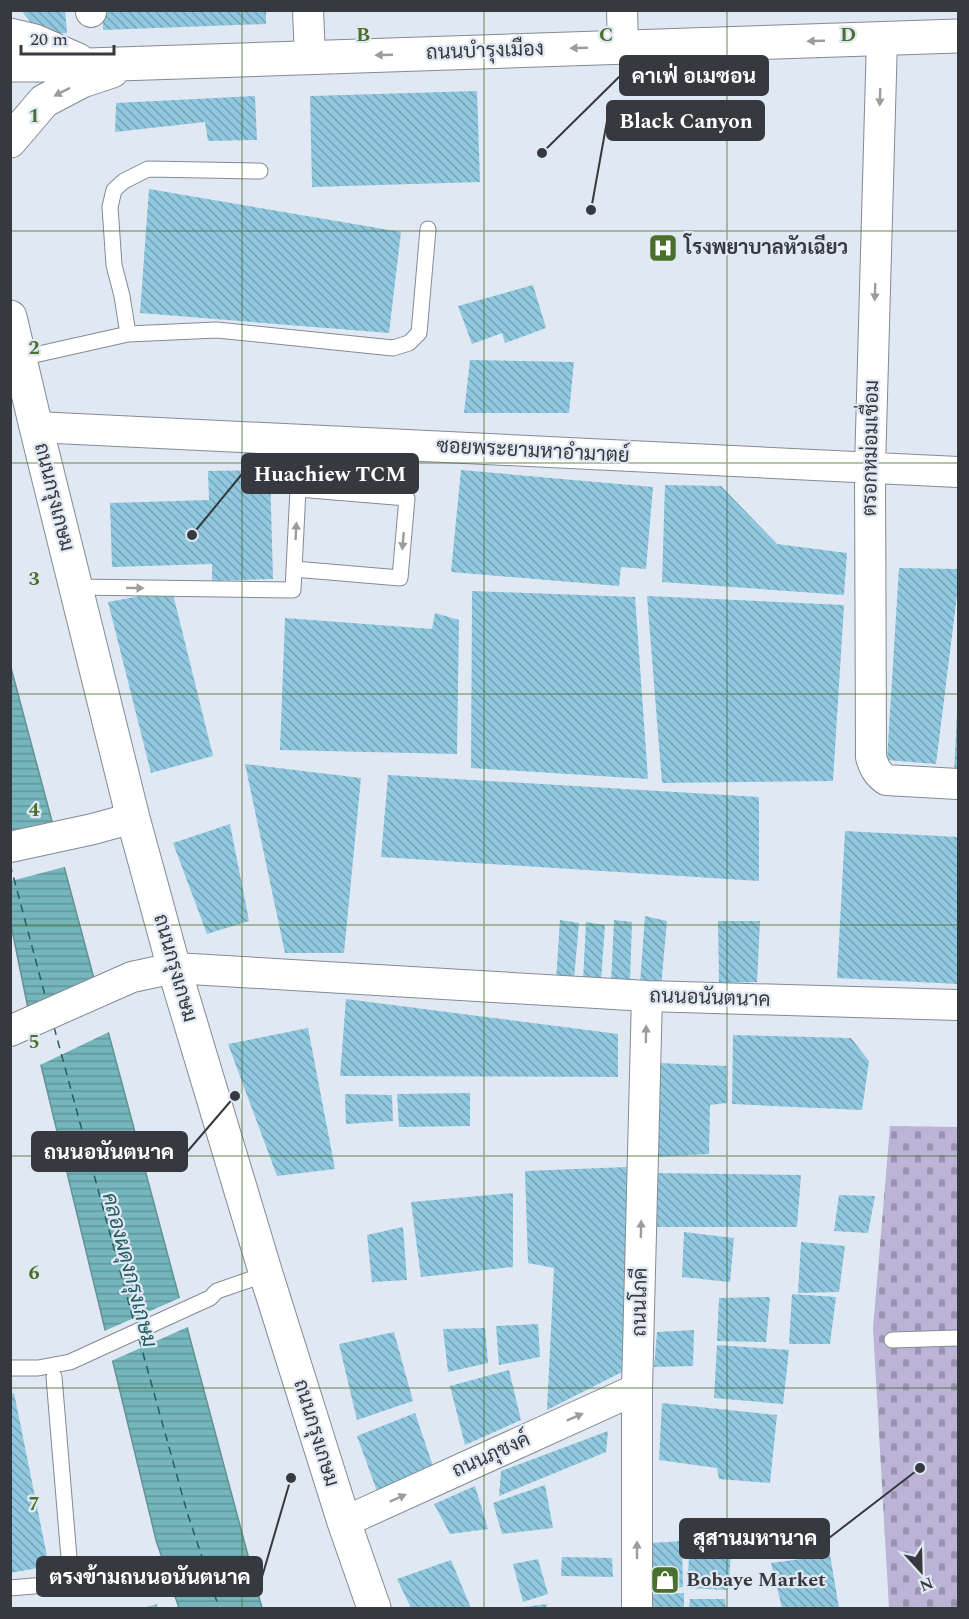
<svg xmlns="http://www.w3.org/2000/svg" width="969" height="1619" font-family="Spectral,Sarabun,serif">
	<style>
		.cemetery { fill: url(#cemetery-stones) }
		.water { fill: url(#water-rules); stroke: #629196; stroke-width: 1.5 }
		.pier { fill: #e0e9f3 }
		.lines { fill: none; stroke-linecap: round; stroke-linejoin: round }
		.ferry { stroke: #255d61; stroke-width: 1.5; stroke-dasharray: 8 6; stroke-linecap: butt }
		.building { fill: url(#building-back-hatch) }
		.service-casing { stroke: #828b94; stroke-width: 17 }
		.minor-casing { stroke: #828b94; stroke-width: 32 }
		.secondary-casing { stroke: #828b94; stroke-width: 35 }
		.service { stroke: #fff; stroke-width: 15 }
		.minor { stroke: #fff; stroke-width: 30 }
		.secondary { stroke: #fff; stroke-width: 33 }
		.oneway { fill: #9a9c9e }
		.grid { fill: none; stroke: #4a702b; stroke-width: 1.5; stroke-opacity: 0.55 }
		.labels { text-anchor: middle; dominant-baseline: central; stroke-width: 4.5; stroke-linejoin: round; paint-order: stroke }
		.street-label { font-size: 20px; fill: #363a3e; stroke: #e0e9f3 }
		.poi-label { font-size: 20px; font-weight: bold; fill: #363a3e; stroke: #e0e9f3; text-anchor: start }
		.water-label { font-size: 21px; font-style: italic; fill: #255d61; stroke: #e0e9f3 }
		.grid-label { font-size: 20px; text-anchor: middle; font-weight: bold; fill: #4a702b; stroke: #e0e9f3; stroke-width: 4.5; stroke-linejoin: round; paint-order: stroke }
		.leader { fill: none; stroke: #363a3e; stroke-width: 2 }
		.callout-dot { fill: #363a3e; stroke: #e0e9f3; stroke-width: 2 }
		.callout { fill: #363a3e; stroke: #363a3e; stroke-width: 2 }
		.callout-label { font-size: 21px; text-anchor: middle; font-weight: bold; fill: #fff }
	</style>
	<defs>
		<pattern id="cemetery-stones" width="16" height="16" patternUnits="userSpaceOnUse" patternTransform="scale(1.5)"><rect width="16" height="16" fill="#bbb4d7"/><path d="M2 7V4a2 2 0 0 1 4 0v3zM10 15v-3a2 2 0 0 1 4 0v3z" fill="#9993b0"/></pattern>
		<pattern id="water-rules" width="6" height="5" patternUnits="userSpaceOnUse" patternTransform="scale(1.5)"><rect width="6" height="5" fill="#75b6bc"/><path d="M0 2.5h6" fill="none" stroke="#61959a"/></pattern>
		<pattern id="building-back-hatch" width="6" height="6" patternUnits="userSpaceOnUse" patternTransform="scale(1.5)"><rect width="6" height="6" fill="#8fc8df"/><path d="M-1 5l2 2M0 0l6 6M5-1l2 2" fill="none" stroke="#76a3b6"/></pattern>
	</defs>
	<rect width="100%" height="100%" fill="#e0e9f3"/>
	<path class="cemetery" d="M 890,1126 L 958,1127 L 958,1608 L 889,1608 L 873,1328 Z"/>
	<path class="water" d="M 10,664 L 262,1608 L 179,1608 L 156,1540 L 32,1028 L 11,925 Z"/>
	<path class="pier" d="M 56,824 L 68,866 L 11,881 L 11,836 Z
		M 97,979 L 111,1031 L 38,1066 L 29,1028 Z
		M 182,1297 L 190,1326 L 109,1362 L 102,1332 Z"/>
	<g class="lines">
		<path class="ferry" d="M 10,864 L 46,999
			M 54,1027 L 135,1326
			M 139,1339 L 187,1512 L 219,1608"/>
	</g>
	<path class="building" d="M 21,10 L 65,10 L 67,33 L 40,34 Z
		M 103,10 L 266,10 L 266,24 L 103,30 Z
		M 477,91 L 480,182 L 312,187 L 310,96 Z
		M 255,96 L 257,140 L 208,141 L 205,122 L 115,132 L 116,103 Z
		M 149,189 L 401,232 L 389,333 L 140,313 Z
		M 533,285 L 546,328 L 505,343 L 502,333 L 472,344 L 458,306 Z
		M 470,360 L 574,362 L 569,413 L 464,413 Z
		M 310,447 L 374,449 L 371,467 L 307,466 Z
		M 270,470 L 273,579 L 212,581 L 212,564 L 112,567 L 110,503 L 209,500 L 208,471 Z
		M 461,470 L 653,487 L 646,569 L 621,567 L 619,586 L 451,572 Z
		M 665,485 L 721,486 L 777,544 L 847,553 L 844,595 L 662,582 Z
		M 899,568 L 958,569 L 958,587 L 936,764 L 887,760 Z
		M 172,590 L 213,756 L 151,773 L 108,602 Z
		M 472,591 L 635,597 L 648,779 L 471,768 Z
		M 647,596 L 844,605 L 833,781 L 662,783 Z
		M 435,613 L 459,620 L 457,754 L 280,750 L 285,618 L 432,629 Z
		M 957,712 L 958,712 L 958,774 L 954,773 Z
		M 245,764 L 361,778 L 344,953 L 285,953 Z
		M 388,775 L 759,797 L 759,881 L 381,857 Z
		M 230,824 L 249,921 L 207,934 L 173,843 Z
		M 845,831 L 958,837 L 958,984 L 837,978 Z
		M 645,916 L 667,921 L 661,987 L 640,984 Z
		M 560,920 L 579,923 L 574,979 L 556,980 Z
		M 614,920 L 632,922 L 630,982 L 611,981 Z
		M 718,921 L 760,921 L 757,982 L 719,983 Z
		M 586,922 L 605,925 L 601,981 L 583,981 Z
		M 346,999 L 618,1034 L 618,1077 L 340,1076 Z
		M 308,1028 L 335,1169 L 277,1176 L 228,1044 Z
		M 733,1035 L 851,1038 L 869,1061 L 862,1110 L 732,1104 Z
		M 659,1063 L 726,1066 L 727,1103 L 710,1105 L 709,1154 L 657,1157 Z
		M 470,1093 L 470,1126 L 399,1127 L 397,1094 Z
		M 345,1094 L 392,1095 L 393,1121 L 346,1124 Z
		M 627,1167 L 622,1372 L 547,1410 L 554,1268 L 528,1263 L 525,1171 Z
		M 656,1173 L 801,1175 L 797,1227 L 656,1227 Z
		M 513,1193 L 513,1267 L 421,1277 L 411,1202 Z
		M 839,1195 L 875,1196 L 868,1233 L 834,1231 Z
		M 403,1227 L 407,1280 L 372,1282 L 367,1235 Z
		M 684,1232 L 734,1238 L 730,1282 L 682,1277 Z
		M 801,1242 L 845,1246 L 839,1292 L 798,1293 Z
		M 792,1294 L 836,1297 L 830,1344 L 789,1344 Z
		M 770,1297 L 766,1342 L 717,1341 L 719,1298 Z
		M 538,1324 L 540,1357 L 499,1365 L 496,1326 Z
		M 485,1328 L 488,1363 L 448,1372 L 443,1329 Z
		M 694,1330 L 693,1366 L 654,1367 L 657,1332 Z
		M 394,1332 L 413,1401 L 357,1420 L 339,1344 Z
		M 717,1345 L 789,1350 L 783,1404 L 714,1398 Z
		M 509,1370 L 521,1420 L 465,1445 L 450,1386 Z
		M 14,1393 L 49,1566 L 10,1573 L 10,1394 Z
		M 662,1403 L 777,1415 L 770,1483 L 719,1479 L 717,1468 L 659,1460 Z
		M 415,1413 L 434,1469 L 378,1494 L 357,1436 Z
		M 608,1431 L 606,1452 L 499,1496 L 501,1471 Z
		M 545,1485 L 553,1528 L 502,1534 L 493,1503 Z
		M 475,1486 L 488,1529 L 450,1534 L 434,1504 Z
		M 682,1541 L 683,1587 L 645,1591 L 650,1543 Z
		M 690,1542 L 732,1543 L 728,1590 L 687,1588 Z
		M 830,1555 L 839,1608 L 782,1608 L 771,1563 Z
		M 562,1557 L 612,1558 L 613,1577 L 561,1576 Z
		M 538,1559 L 548,1594 L 523,1602 L 513,1564 Z
		M 451,1560 L 471,1608 L 411,1608 L 397,1579 Z
		M 684,1593 L 684,1608 L 644,1608 L 644,1594 Z
		M 690,1599 L 725,1599 L 726,1608 L 689,1608 Z
		M 157,1604 L 157,1608 L 143,1608 Z
		M 547,1604 L 546,1608 L 525,1608 L 525,1607 Z"/>
	<g class="lines">
		<g class="service-casing">
			<path id="service" d="M 128,334 L 122,296 L 114,265 L 110,207 L 114,190 L 124,181 L 148,169 L 260,171
				M 21,358 L 128,334 L 217,330 L 393,348 L 409,343 L 419,333 L 428,229
				M 298,489 L 300,440
				M 76,587 L 293,590 L 298,489 L 407,498 L 400,578 L 294,569
				M 892,1340 L 958,1338
				M 10,1368 L 38,1368 L 70,1362 L 210,1298 L 217,1291 L 266,1274
				M 10,1588 L 57,1584 L 67,1579 L 70,1570 L 54,1377"/>
		</g>
		<g class="minor-casing">
			<path id="minor" d="M 91,10 L 91,12
				M 308,10 L 310,57
				M 622,10 L 623,47
				M 882,38 L 870,468 L 871,757 C 874,768 877,773 886,780 L 958,784
				M 36,427 L 958,472
				M 10,847 L 93,829 L 133,818
				M 10,1031 L 132,977 L 174,968 L 647,996 L 958,1005
				M 344,1522 L 637,1389
				M 637,1608 L 637,1389 L 647,996"/>
		</g>
		<g class="secondary-casing">
			<path id="secondary" d="M 10,35 L 35,41 L 78,60
				M 10,65 L 88,65 L 958,36
				M 10,141 L 44,101 L 82,81 L 112,71
				M 10,317 L 36,427 L 133,818 L 174,968 L 266,1274 L 344,1522 L 374,1608"/>
		</g>
		<use href="#service" class="service"/>
		<use href="#minor" class="minor"/>
		<use href="#secondary" class="secondary"/>
	</g>
	<defs><path id="oneway-solid" d="M-6-.8H1V-3.2L6.5 0L1 3.2V.8H-6Z" transform="scale(1.5)"/></defs>
	<g class="oneway">
		<use href="#oneway-solid" transform="translate(816 41) rotate(178)"/>
		<use href="#oneway-solid" transform="translate(579 48) rotate(178)"/>
		<use href="#oneway-solid" transform="translate(384 55) rotate(178)"/>
		<use href="#oneway-solid" transform="translate(62 92) rotate(153)"/>
		<use href="#oneway-solid" transform="translate(880 97) rotate(92)"/>
		<use href="#oneway-solid" transform="translate(875 292) rotate(92)"/>
		<use href="#oneway-solid" transform="translate(296 531) rotate(-87)"/>
		<use href="#oneway-solid" transform="translate(403 541) rotate(95)"/>
		<use href="#oneway-solid" transform="translate(135 588) rotate(1)"/>
		<use href="#oneway-solid" transform="translate(646 1034) rotate(-89)"/>
		<use href="#oneway-solid" transform="translate(641 1229) rotate(-89)"/>
		<use href="#oneway-solid" transform="translate(575 1417) rotate(-24)"/>
		<use href="#oneway-solid" transform="translate(398 1498) rotate(-24)"/>
		<use href="#oneway-solid" transform="translate(637 1550) rotate(-90)"/>
	</g>
	<path class="grid" d="M 242,10 L 242,1608M 484,10 L 484,1608M 727,10 L 727,1608M 10,231 L 958,231M 10,463 L 958,463M 10,694 L 958,694M 10,925 L 958,925M 10,1156 L 958,1156M 10,1388 L 958,1388"/>
	<defs>
		<g id="hospital-square" transform="scale(1.5)"><rect x="-9" y="-9" width="18" height="18" rx="4" fill="#4a702b" stroke="#e0e9f3"/><path d="M-5-5h3v3.5h4V-5h3V5h-3V1.5h-4V5h-3Z" fill="#fff"/></g>
		<g id="shop-square" transform="scale(1.5)"><rect x="-9" y="-9" width="18" height="18" rx="4" fill="#4a702b" stroke="#e0e9f3"/><path d="M-5-2.5h2.3a2.7 3.5 0 0 1 5.4 0H5L5.5 6h-11ZM-1.5-2.5h3a1.5 2.3 0 0 0-3 0Z" fill="#fff"/></g>
	</defs>
	<g fill-rule="evenodd">
		<use href="#hospital-square" x="663" y="248"/>
		<use href="#shop-square" x="665" y="1580"/>
	</g>
	<g class="labels">
		<g class="street-label">
			<text transform="translate(485 51) rotate(-2)">ถนนบำรุงเมือง</text>
			<text transform="translate(871 448) rotate(-89)">ตรอกหม่อมเชื่อม</text>
			<text transform="translate(533 451) rotate(3)">ซอยพระยามหาอำมาตย์</text>
			<text transform="translate(54 497) rotate(76)">ถนนกรุงเกษม</text>
			<text transform="translate(175 968) rotate(74)">ถนนกรุงเกษม</text>
			<text transform="translate(710 998) rotate(2)">ถนนอนันตนาค</text>
			<text transform="translate(640 1302) rotate(-89)">ถนนโภคี</text>
			<text transform="translate(316 1433) rotate(73)">ถนนกรุงเกษม</text>
			<text transform="translate(491 1455) rotate(-24)">ถนนภุชงค์</text>
		</g>
		<g class="poi-label">
			<text x="684" y="248">โรงพยาบาลหัวเฉียว</text>
			<text x="686" y="1580">Bobaye Market</text>
		</g>
		<g class="water-label">
			<text transform="translate(129 1270) rotate(75)">คลองผดุงกรุงเกษม</text>
		</g>
	</g>
	<g class="grid-label">
		<text x="363" y="41">B</text>
		<text x="606" y="41">C</text>
		<text x="848" y="41">D</text>
		<text x="34" y="122">1</text>
		<text x="34" y="354">2</text>
		<text x="34" y="585">3</text>
		<text x="34" y="816">4</text>
		<text x="34" y="1048">5</text>
		<text x="34" y="1279">6</text>
		<text x="34" y="1510">7</text>
	</g>
	<path class="leader" d="M542 153L620 76M591 210L607 121M192 535L242 474M235 1096L187 1152M920 1468L829 1538M291 1478L262 1577"/>
	<g class="callout-dot">
		<circle cx="542" cy="153" r="6"/>
		<circle cx="591" cy="210" r="6"/>
		<circle cx="192" cy="535" r="6"/>
		<circle cx="235" cy="1096" r="6"/>
		<circle cx="920" cy="1468" r="6"/>
		<circle cx="291" cy="1478" r="6"/>
	</g>
	<g class="callout">
		<rect x="620" y="56" width="148" height="39" rx="6"/>
		<rect x="607" y="101" width="157" height="39" rx="6"/>
		<rect x="242" y="454" width="176" height="39" rx="6"/>
		<rect x="32" y="1132" width="155" height="39" rx="6"/>
		<rect x="680" y="1519" width="149" height="39" rx="6"/>
		<rect x="37" y="1557" width="225" height="39" rx="6"/>
	</g>
	<g class="callout-label">
		<text x="694" y="83">คาเฟ่ อเมซอน</text>
		<text x="686" y="128">Black Canyon</text>
		<text x="330" y="481">Huachiew TCM</text>
		<text x="109" y="1159">ถนนอนันตนาค</text>
		<text x="755" y="1545">สุสานมหานาค</text>
		<text x="150" y="1584">ตรงข้ามถนนอนันตนาค</text>
	</g>
	<rect width="969" height="1619" fill="none" stroke="#363a3e" stroke-width="24"/>
	<g transform="translate(921 1571) rotate(158)" stroke="#e0e9f3" stroke-width="4.5" paint-order="stroke">
	<path d="M0-4.5L10 22L0 15L-10 22Z" fill="#363a3e"/>
	<text y="-9" font-size="16" font-weight="bold" text-anchor="middle" fill="#363a3e">N</text>
	</g>
	<path d="M21 45v9h93v-9" fill="none" stroke="#363a3e" stroke-width="3"/>
	<text x="30" y="45" font-size="18" fill="#363a3e" stroke="#e0e9f3" stroke-width="4.5" paint-order="stroke">20 m</text>
</svg>
